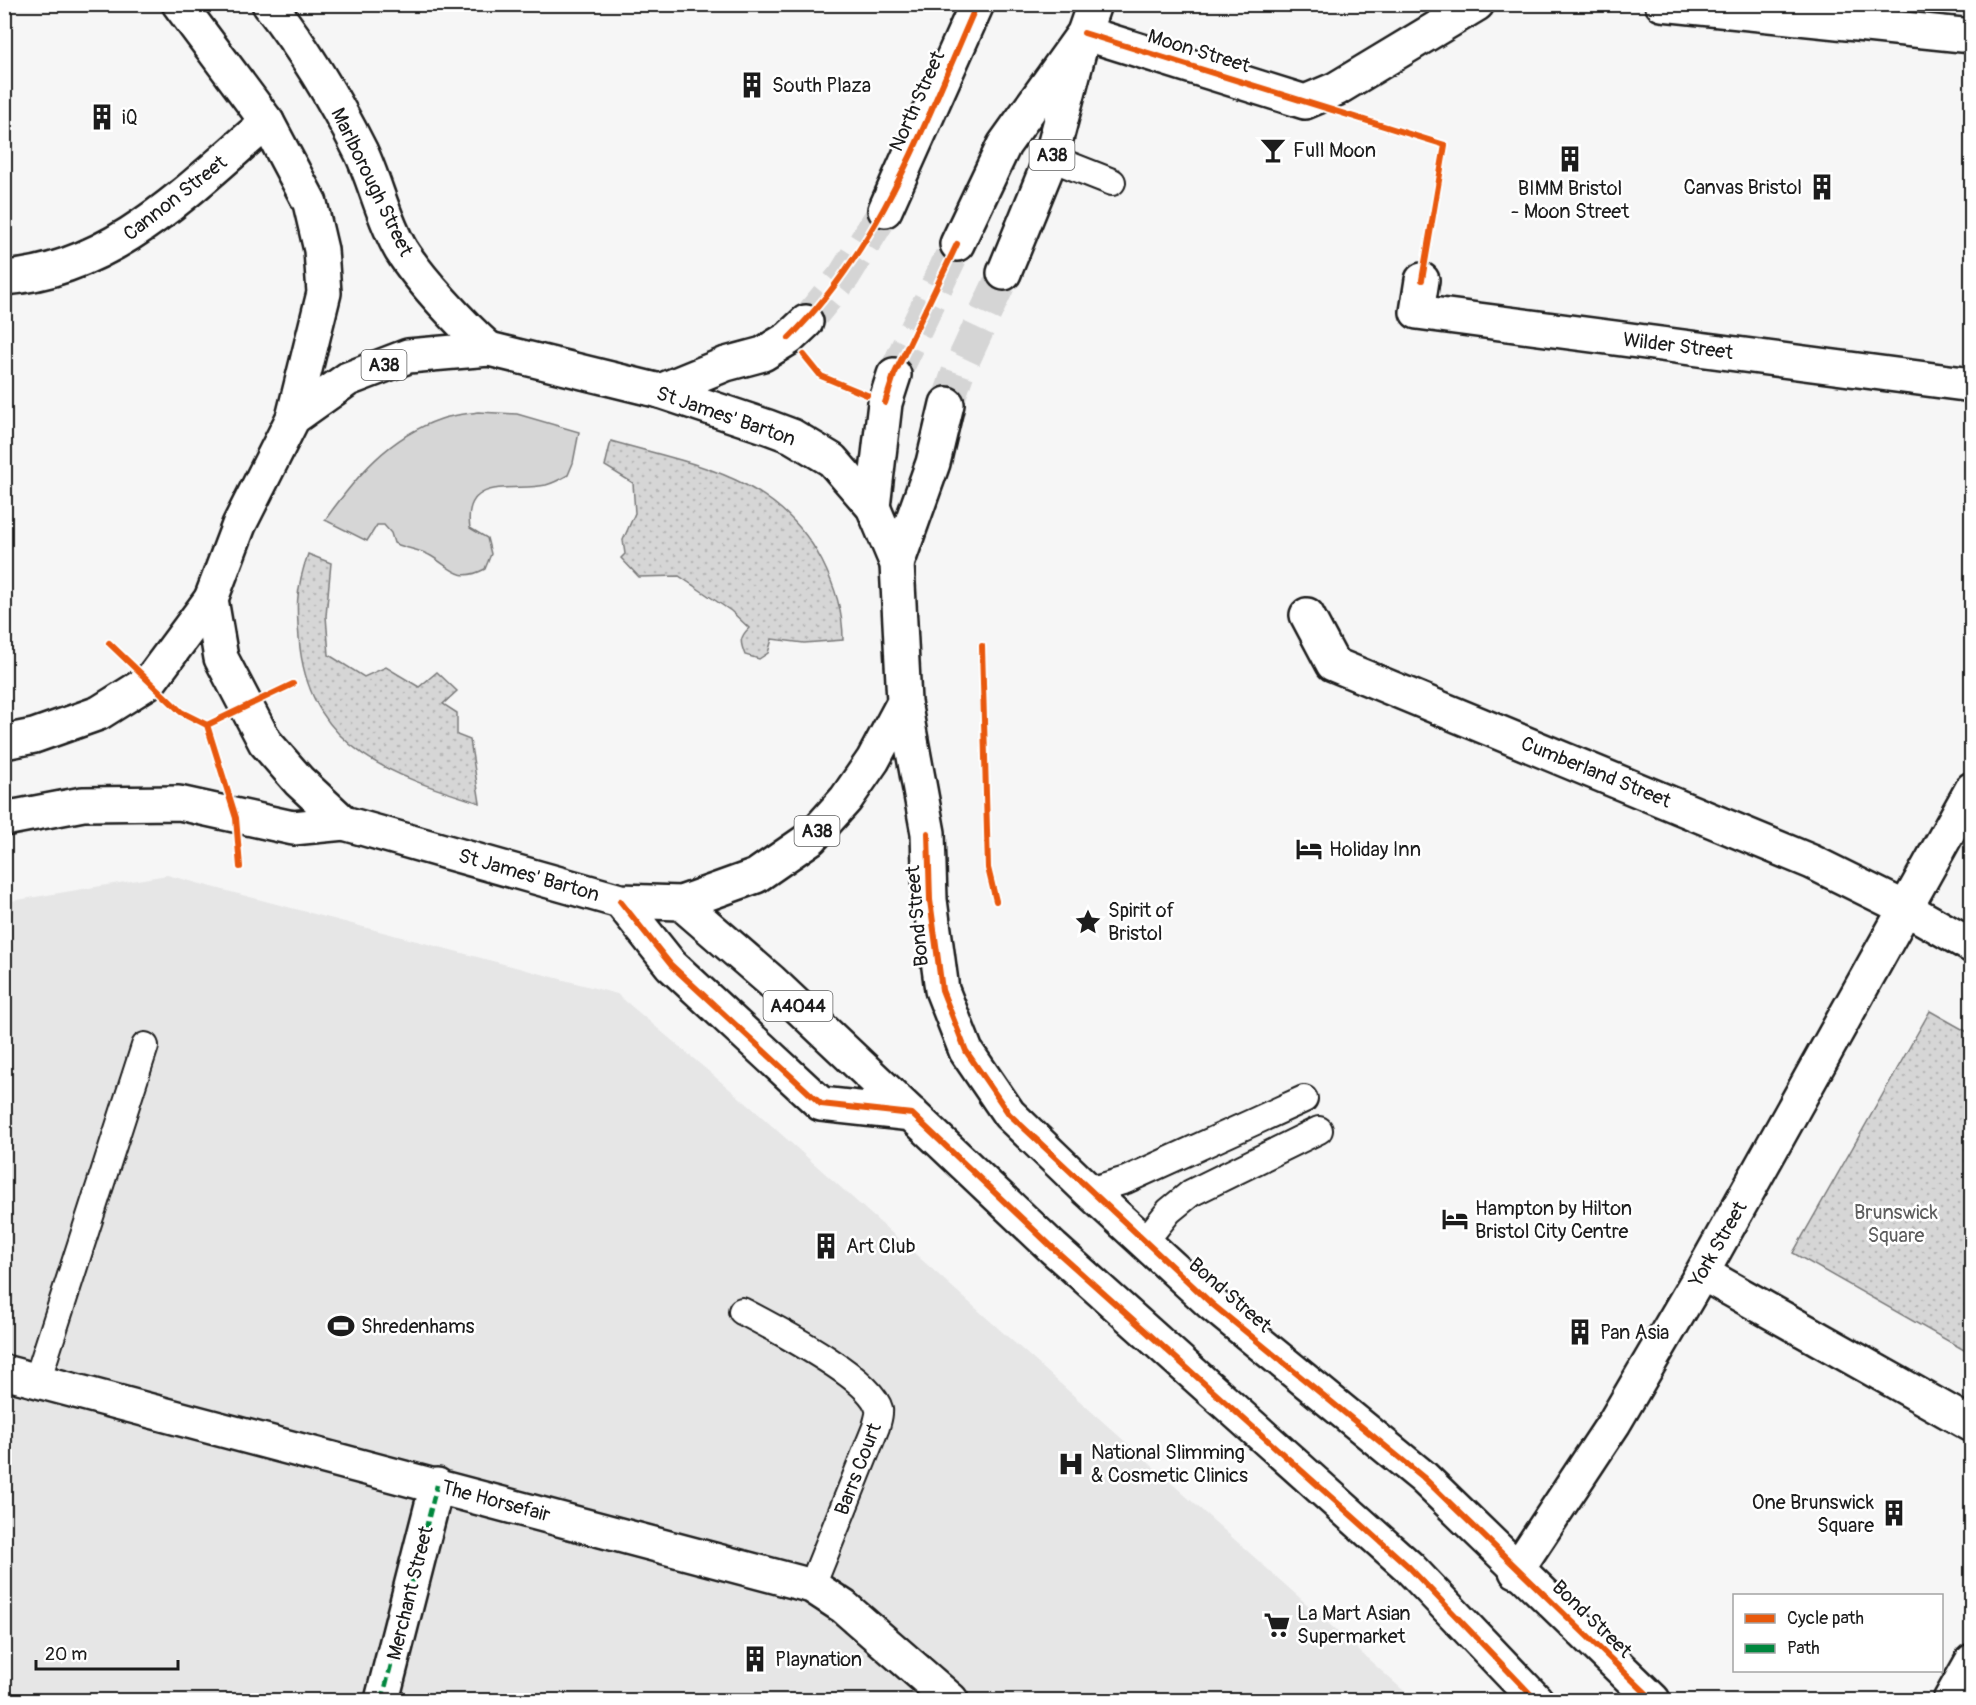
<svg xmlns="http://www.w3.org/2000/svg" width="1976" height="1705" font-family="Pangolin,sans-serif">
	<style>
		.built { fill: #e6e6e6 }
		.grass { fill: url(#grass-dots); stroke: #797979; stroke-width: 1.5 }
		.garden { fill: #d6d6d6; stroke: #797979; stroke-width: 1.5 }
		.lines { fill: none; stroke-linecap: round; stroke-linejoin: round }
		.primary-tunnel { stroke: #d5d5d5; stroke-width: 33; stroke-dasharray: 33 16; stroke-linecap: butt }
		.lane-casing { stroke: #1c1c1c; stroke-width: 30 }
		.street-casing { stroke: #1c1c1c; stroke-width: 38 }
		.secondary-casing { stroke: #1c1c1c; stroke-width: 38 }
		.primary-casing { stroke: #1c1c1c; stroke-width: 38 }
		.highway-casing { stroke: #1c1c1c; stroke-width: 38 }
		.lane { stroke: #fff; stroke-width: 26 }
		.street { stroke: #fff; stroke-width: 33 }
		.secondary { stroke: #fff; stroke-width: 33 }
		.primary { stroke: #fff; stroke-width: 33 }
		.highway { stroke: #fff; stroke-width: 33 }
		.quiet { stroke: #00873e; stroke-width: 4.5; stroke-dasharray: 9 4.5; stroke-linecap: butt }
		.cycleway-casing { stroke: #fff; stroke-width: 10 }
		.cycleway { stroke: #e8590c; stroke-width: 6 }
		.labels { text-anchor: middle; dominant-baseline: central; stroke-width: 5; stroke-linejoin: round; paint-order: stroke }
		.shield { fill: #fff; stroke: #606060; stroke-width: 1.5 }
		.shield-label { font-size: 18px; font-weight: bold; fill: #1c1c1c }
		.street-label { font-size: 20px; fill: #1c1c1c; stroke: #fff }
		.poi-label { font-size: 20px; fill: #1c1c1c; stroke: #fff; text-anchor: start }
		.park-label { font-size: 20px; fill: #5d5d5d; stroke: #fff }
	</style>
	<defs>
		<pattern id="grass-dots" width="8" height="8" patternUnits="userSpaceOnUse" patternTransform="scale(1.5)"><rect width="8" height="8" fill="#d6d6d6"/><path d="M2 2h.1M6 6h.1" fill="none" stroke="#b7b7b7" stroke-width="1.8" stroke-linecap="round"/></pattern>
	</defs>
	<rect width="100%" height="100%" fill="#f6f6f6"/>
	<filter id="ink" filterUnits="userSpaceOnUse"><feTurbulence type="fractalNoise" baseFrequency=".0167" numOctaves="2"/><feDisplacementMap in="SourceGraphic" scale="12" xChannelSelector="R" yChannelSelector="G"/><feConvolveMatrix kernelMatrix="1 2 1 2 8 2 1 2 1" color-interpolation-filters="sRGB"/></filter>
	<g filter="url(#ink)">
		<path class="built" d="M 167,875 L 617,994 L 752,1108 L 1414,1700 L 5,1700 L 5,902 Z"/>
		<path class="grass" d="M 611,441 C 695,465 778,476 822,561 C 835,587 843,611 843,640 L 804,643 L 772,639 L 768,653 L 759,659 L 745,655 C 740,642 739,638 749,628 L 731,611 L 679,576 L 639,577 L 621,558 L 625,554 L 623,540 L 635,513 L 633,483 L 605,466 Z
			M 308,554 L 331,563 L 326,616 L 329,655 L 364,677 L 386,667 L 419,687 L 437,672 L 457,691 L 443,704 L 457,713 L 457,735 L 470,740 L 480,803 C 394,776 313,751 300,648 C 296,609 295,591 308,554 Z
			M 1930,1011 L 1971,1034 L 1971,1354 L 1793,1253 Z"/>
		<path class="garden" d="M 478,412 L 517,414 L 579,432 L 573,463 L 568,475 C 561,479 554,483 546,485 C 514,492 462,475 470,528 L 487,538 L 491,554 L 485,569 C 458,583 453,569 431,556 C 419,549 406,549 394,543 L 391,533 L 384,525 L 377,525 L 367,541 L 325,520 C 356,477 388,437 441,419 C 452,415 466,414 478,412 Z"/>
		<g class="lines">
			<path class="primary-tunnel" d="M 806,322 L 844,276 L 885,210
				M 894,375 L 957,244
				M 947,404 L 958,372 L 1004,273"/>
			<g class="lane-casing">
				<path id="lane" d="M 1051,158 L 1112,182
					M 1089,1191 L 1126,1180 L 1304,1099
					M 1145,1241 L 1169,1211 L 1191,1193 L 1319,1130
					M 742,1311 C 772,1327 871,1377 879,1409 C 880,1415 877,1422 876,1427 L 812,1586
					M 37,1381 L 145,1046"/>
			</g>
			<g class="street-casing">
				<path id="street" d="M 1662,4 L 1972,36
					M 1084,33 L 1305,102 L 1336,89 L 1477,4
					M 4,278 C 113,270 189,189 267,122
					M 1422,280 L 1417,312 L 1972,385
					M 1307,615 L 1333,664 L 1812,862 L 1907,909 L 1972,946
					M 1702,1273 L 1972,1425
					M 4,1372 L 812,1586 L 844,1607 L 951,1700
					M 1516,1571 L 1614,1423 L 1702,1273 L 1972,789
					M 382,1700 L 437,1485
					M 1950,1700 L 1972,1661"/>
			</g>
			<g class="secondary-casing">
				<path id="secondary" d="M 179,4 L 267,122 L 310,203 L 321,250 L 324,293 L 293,418
					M 269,4 C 305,50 335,100 361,152 C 376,184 383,219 401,250 C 420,280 462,325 489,349"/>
			</g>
			<g class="primary-casing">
				<path id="primary" d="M 885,210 L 977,4
					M 957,244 L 1004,145 L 1084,33 L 1094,4
					M 1004,273 L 1051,158 L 1079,52
					M 660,391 L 726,364 L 763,354 L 789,338 L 806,322
					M 873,507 L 885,403 L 894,375
					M 897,564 L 933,463 L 947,404
					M 4,742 L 34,736 L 99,713 L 150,681 L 211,599
					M 4,819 L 83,804 L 179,803 L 293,828 L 344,823"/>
			</g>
			<g class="highway-casing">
				<path id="highway" d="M 904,702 L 873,760 L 846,799 L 811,838 L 756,876 L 681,903 L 620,901 L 344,823 L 299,781 L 265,742 L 221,658 L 211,599 L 239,525 L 293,418 L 348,379 L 408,356 L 489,349 L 660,391 L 768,427 L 792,436 L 832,460 L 873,507 L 897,564 L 904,702 L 928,833 L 930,900 L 942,990 L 966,1051 L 1009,1114 L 1089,1191 L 1212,1304 L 1423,1477 L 1653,1700
					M 620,901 L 671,965 L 821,1104 L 912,1114
					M 681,903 L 771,981 L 1053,1248 L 1409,1567 L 1536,1700"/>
			</g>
			<use href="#lane" class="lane"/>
			<use href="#street" class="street"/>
			<use href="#secondary" class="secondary"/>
			<use href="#primary" class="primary"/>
			<use href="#highway" class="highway"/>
			<path class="quiet" d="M 382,1700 L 437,1485"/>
			<g class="cycleway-casing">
				<path id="cycleway" d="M 1084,33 L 1445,145 L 1422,280
					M 789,338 C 882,246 925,122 977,4
					M 804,355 L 821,376 L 867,395
					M 885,403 L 894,375 L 957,244
					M 109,643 L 181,712 L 207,725 L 236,818 L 240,867
					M 982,646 L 988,868 L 996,901
					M 207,725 L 293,684
					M 928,833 L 930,900 L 942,990 L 966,1051 L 1009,1114 L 1212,1304 L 1423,1477 L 1653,1700
					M 620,901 L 671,965 L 821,1104 L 912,1114 L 1053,1248 L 1409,1567 L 1536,1700"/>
			</g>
			<use href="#cycleway" class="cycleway"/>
		</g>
	</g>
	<defs>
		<g id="building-bare" transform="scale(2.07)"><path d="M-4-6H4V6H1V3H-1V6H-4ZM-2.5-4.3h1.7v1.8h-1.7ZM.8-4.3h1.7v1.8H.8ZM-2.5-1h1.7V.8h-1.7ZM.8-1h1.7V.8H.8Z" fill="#1c1c1c" stroke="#fff" stroke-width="2.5" paint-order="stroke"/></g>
		<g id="bar-bare" transform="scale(2.07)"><path d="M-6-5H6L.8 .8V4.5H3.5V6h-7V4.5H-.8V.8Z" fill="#1c1c1c" stroke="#fff" stroke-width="2.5" paint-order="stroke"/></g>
		<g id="hotel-bare" transform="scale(2.07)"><path d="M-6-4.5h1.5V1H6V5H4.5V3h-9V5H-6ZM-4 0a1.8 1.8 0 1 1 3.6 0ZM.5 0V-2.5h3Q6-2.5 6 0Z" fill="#1c1c1c" stroke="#fff" stroke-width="2.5" paint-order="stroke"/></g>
		<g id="sight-bare" transform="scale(2.07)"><path d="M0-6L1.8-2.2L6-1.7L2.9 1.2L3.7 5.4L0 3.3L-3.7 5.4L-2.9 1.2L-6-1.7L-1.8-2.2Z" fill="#1c1c1c" stroke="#fff" stroke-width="2.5" paint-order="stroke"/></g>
		<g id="stadium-bare" transform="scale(2.07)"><path d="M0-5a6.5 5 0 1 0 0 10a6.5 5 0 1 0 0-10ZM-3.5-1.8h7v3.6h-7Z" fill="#1c1c1c" stroke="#fff" stroke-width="2.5" paint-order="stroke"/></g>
		<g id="hospital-bare" transform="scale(2.07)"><path d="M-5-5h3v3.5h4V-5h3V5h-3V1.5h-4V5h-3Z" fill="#1c1c1c" stroke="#fff" stroke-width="2.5" paint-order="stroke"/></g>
		<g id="supermarket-bare" transform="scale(2.07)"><path d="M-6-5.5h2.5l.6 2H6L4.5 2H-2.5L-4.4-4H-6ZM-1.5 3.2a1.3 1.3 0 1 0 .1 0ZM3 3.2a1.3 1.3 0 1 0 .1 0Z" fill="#1c1c1c" stroke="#fff" stroke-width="2.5" paint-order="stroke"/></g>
	</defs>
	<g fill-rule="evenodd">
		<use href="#building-bare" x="752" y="85"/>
		<use href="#building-bare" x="102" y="117"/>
		<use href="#bar-bare" x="1273" y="150"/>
		<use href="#building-bare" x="1570" y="159"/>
		<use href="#building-bare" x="1822" y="187"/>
		<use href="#hotel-bare" x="1309" y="849"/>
		<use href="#sight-bare" x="1088" y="922"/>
		<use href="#hotel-bare" x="1455" y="1219"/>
		<use href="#building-bare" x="826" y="1246"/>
		<use href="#stadium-bare" x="341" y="1326"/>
		<use href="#building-bare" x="1580" y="1332"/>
		<use href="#hospital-bare" x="1071" y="1464"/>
		<use href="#building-bare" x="1894" y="1513"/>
		<use href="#supermarket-bare" x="1277" y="1625"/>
		<use href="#building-bare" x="755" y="1659"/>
	</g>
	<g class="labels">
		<g class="shield">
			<rect x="1029.5" y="140" width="45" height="30" rx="4.5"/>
			<rect x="361.5" y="350" width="45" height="30" rx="4.5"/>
			<rect x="794.5" y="816" width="45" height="30" rx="4.5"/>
			<rect x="763.5" y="991" width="69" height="30" rx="4.5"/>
		</g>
		<g class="shield-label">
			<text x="1052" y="155">A38</text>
			<text x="384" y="365">A38</text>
			<text x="817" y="831">A38</text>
			<text x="798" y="1006">A4044</text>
		</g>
		<g class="street-label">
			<text transform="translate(1199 51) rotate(17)">Moon Street</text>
			<text transform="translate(917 101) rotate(-66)">North Street</text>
			<text transform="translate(372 182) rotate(64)">Marlborough Street</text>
			<text transform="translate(175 198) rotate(-38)">Cannon Street</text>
			<text transform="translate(1678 346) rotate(7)">Wilder Street</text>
			<text transform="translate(726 416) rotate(19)">St James' Barton</text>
			<text transform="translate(1596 772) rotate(22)">Cumberland Street</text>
			<text transform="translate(529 875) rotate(16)">St James' Barton</text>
			<text transform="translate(917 916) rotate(-95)">Bond Street</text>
			<text transform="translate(1718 1244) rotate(-60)">York Street</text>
			<text transform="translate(1230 1295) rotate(41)">Bond Street</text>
			<text transform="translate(858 1469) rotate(-69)">Barrs Court</text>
			<text transform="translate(496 1501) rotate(15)">The Horsefair</text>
			<text transform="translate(410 1593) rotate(-76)">Merchant Street</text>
			<text transform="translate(1592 1619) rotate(44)">Bond Street</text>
		</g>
		<g class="poi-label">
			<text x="772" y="85">South Plaza</text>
			<text x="122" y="117">iQ</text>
			<text x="1293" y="150">Full Moon</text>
			<text x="1802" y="187" text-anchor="end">Canvas Bristol</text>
			<text x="1570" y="188" text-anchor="middle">BIMM Bristol<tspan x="1570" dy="23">- Moon Street</tspan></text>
			<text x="1329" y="849">Holiday Inn</text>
			<text x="1108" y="910">Spirit of<tspan x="1108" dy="23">Bristol</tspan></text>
			<text x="1475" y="1208">Hampton by Hilton<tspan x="1475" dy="23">Bristol City Centre</tspan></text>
			<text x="846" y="1246">Art Club</text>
			<text x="361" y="1326">Shredenhams</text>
			<text x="1600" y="1332">Pan Asia</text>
			<text x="1091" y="1452">National Slimming<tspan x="1091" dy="23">&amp; Cosmetic Clinics</tspan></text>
			<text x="1874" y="1502" text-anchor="end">One Brunswick<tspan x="1874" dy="23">Square</tspan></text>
			<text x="1297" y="1613">La Mart Asian<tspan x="1297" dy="23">Supermarket</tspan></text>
			<text x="775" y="1659">Playnation</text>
		</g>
		<g class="park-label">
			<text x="1896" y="1212">Brunswick<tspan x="1896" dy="23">Square</tspan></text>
		</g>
	</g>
	<rect width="1976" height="1705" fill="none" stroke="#fff" stroke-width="24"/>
	<rect x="12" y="12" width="1952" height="1681" fill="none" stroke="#1c1c1c" stroke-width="2" filter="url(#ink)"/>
	<rect x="1733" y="1594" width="210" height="78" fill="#ffffff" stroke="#a4a4a4" stroke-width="1.5"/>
	<rect x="1745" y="1614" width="30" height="9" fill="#e8590c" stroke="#a4a4a4" stroke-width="1.5"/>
	<text x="1787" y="1624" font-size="18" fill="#1c1c1c">Cycle path</text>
	<rect x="1745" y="1644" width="30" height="9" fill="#00873e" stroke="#a4a4a4" stroke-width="1.5"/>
	<text x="1787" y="1654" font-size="18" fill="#1c1c1c">Path</text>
	<path d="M36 1660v9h142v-9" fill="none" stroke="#1c1c1c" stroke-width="3"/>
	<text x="45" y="1660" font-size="18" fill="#1c1c1c" stroke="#ffffff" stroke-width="4.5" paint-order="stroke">20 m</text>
</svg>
